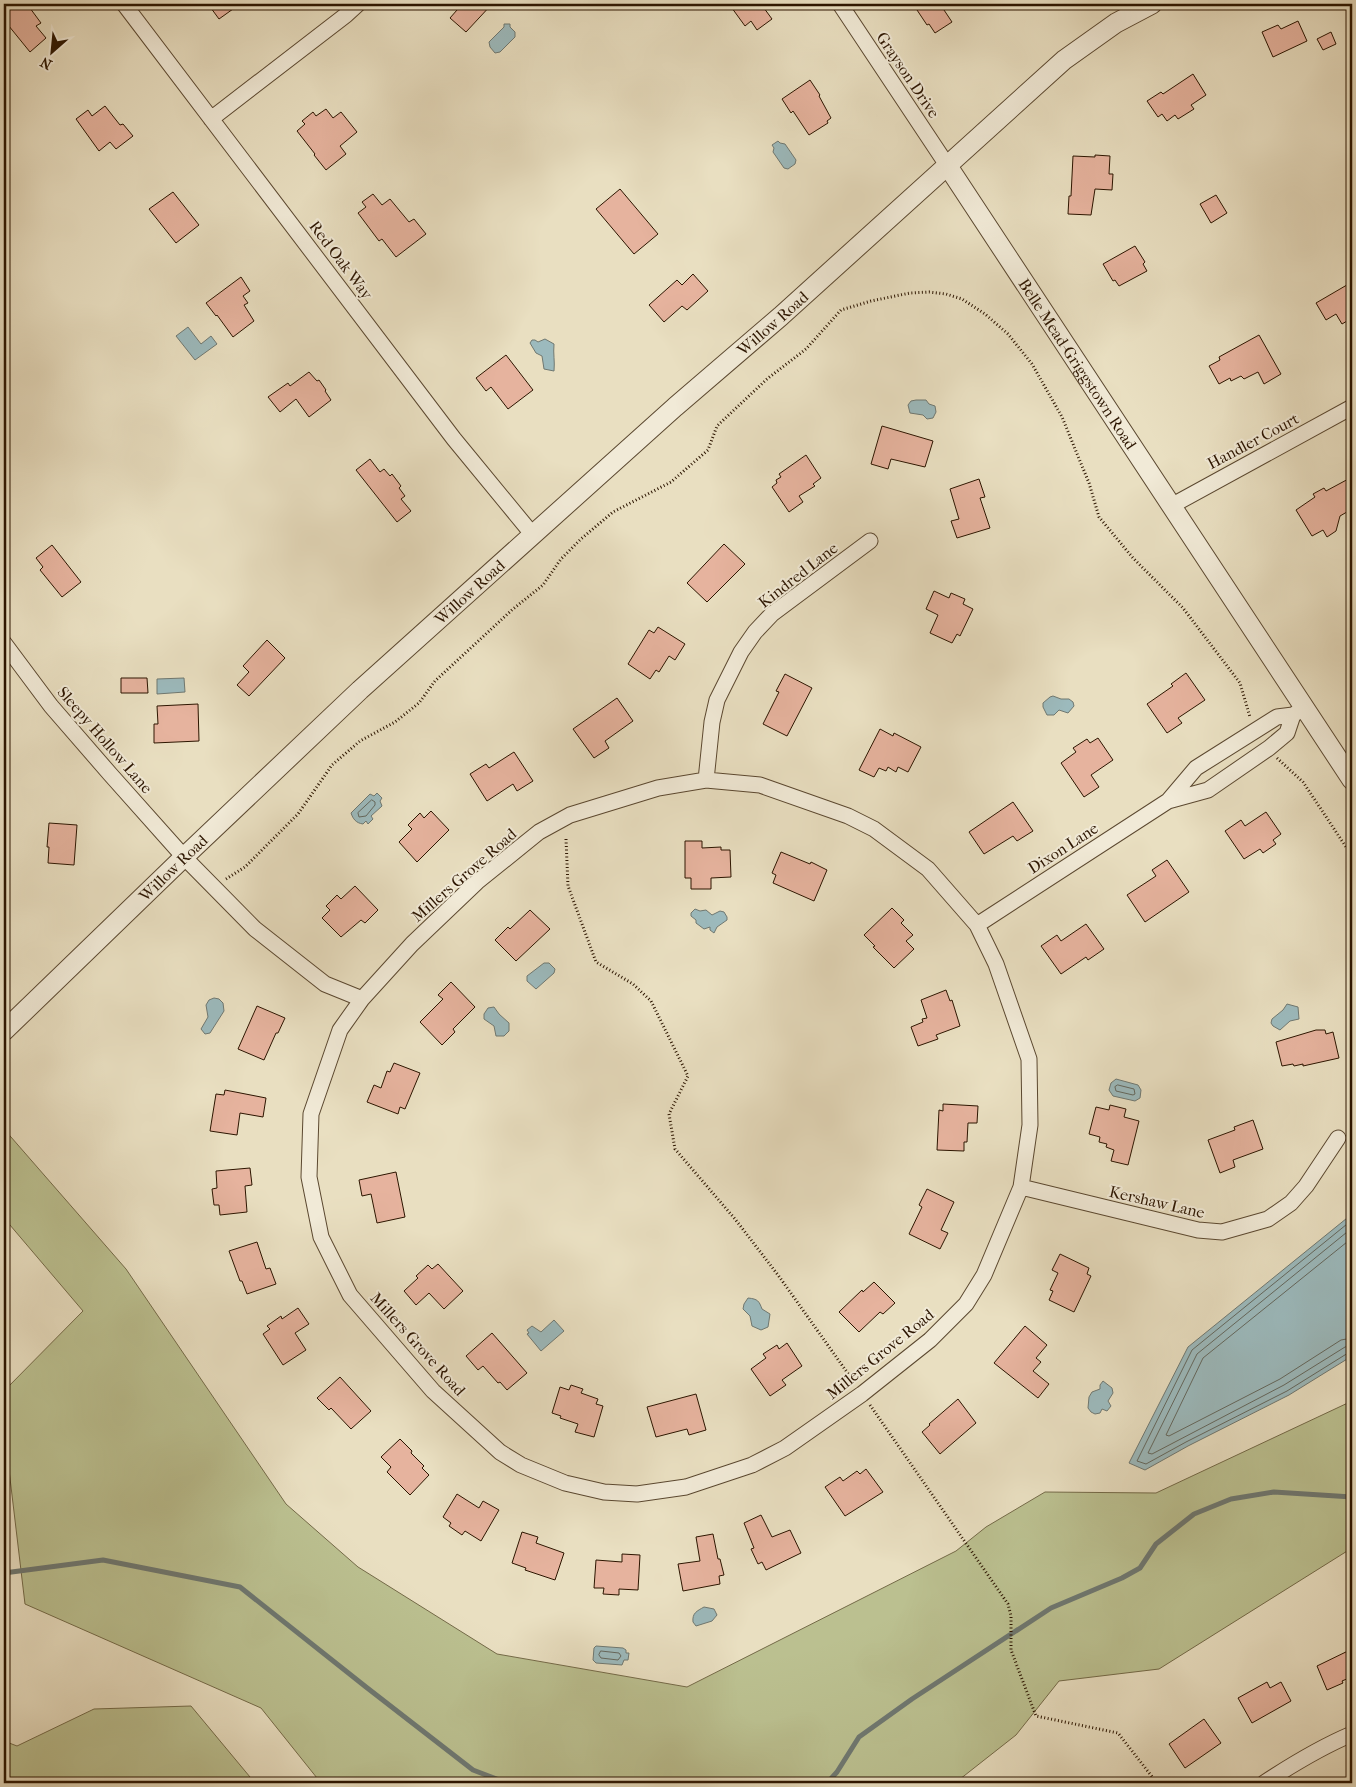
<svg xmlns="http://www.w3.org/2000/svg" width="1356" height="1787" font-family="'IM FELL French Canon',serif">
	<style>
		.green { fill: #bbc090; stroke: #746a48 }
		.water { fill: #9cbabd; stroke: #6f7871 }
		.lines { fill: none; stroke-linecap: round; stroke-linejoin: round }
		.shore { stroke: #64685e; stroke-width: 1 }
		.stream { stroke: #6f7871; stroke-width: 5 }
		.building { fill: #e6b39e; stroke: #2c1500 }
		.minor-casing { stroke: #5b4830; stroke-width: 17 }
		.tertiary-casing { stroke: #5b4830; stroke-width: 21 }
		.path { stroke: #2c1500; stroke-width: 3; stroke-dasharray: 1 2.5; stroke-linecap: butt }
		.minor { stroke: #f1ead7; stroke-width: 15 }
		.tertiary { stroke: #f1ead7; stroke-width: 19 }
		.labels { text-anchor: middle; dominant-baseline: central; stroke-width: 4; stroke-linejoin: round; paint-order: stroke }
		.street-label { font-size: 16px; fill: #2c1500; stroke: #f1ead7 }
	</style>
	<rect width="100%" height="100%" fill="#e9dfc1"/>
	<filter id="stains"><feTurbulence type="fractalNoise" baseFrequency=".004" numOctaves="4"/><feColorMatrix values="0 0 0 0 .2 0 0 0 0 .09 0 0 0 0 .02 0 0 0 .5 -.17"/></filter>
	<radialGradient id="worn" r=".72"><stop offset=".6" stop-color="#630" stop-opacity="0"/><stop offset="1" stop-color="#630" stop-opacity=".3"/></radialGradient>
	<path class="green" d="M 4,1129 L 126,1269 L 286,1504 L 358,1567 L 497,1654 L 687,1687 L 956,1551 L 986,1527 L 1045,1492 L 1156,1493 L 1352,1401 L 1352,1548 L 1159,1669 L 1059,1681 L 1016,1735 L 955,1783 L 321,1783 L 261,1708 L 25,1604 L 4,1428 L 4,1391 L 83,1311 L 4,1218 Z
		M 191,1706 L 255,1783 L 4,1783 L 4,1741 L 17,1746 L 94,1709 Z"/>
	<path class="water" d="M 504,24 L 510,24 L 510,27 L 515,32 L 515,37 L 500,52 L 495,53 L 490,47 L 489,42 L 504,27 Z
		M 778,141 L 780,143 L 785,144 L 796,160 L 795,164 L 788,169 L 784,168 L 773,152 L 774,148 L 772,145 Z
		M 188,327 L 201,344 L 211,336 L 217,344 L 195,360 L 176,336 Z
		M 545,339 L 554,344 C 553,354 555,361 554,371 L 544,369 L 542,356 L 536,353 L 530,343 L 532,340 L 535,340 L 538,342 Z
		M 916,400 L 926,400 L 929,404 L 935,406 L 936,412 L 933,418 L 927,419 L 923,415 L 910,413 L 908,405 L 911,401 Z
		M 184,678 L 185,692 L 157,694 L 157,679 Z
		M 1053,696 L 1061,699 L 1069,699 L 1073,702 L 1074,706 L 1068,713 L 1059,710 L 1054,715 L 1047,715 L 1043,707 L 1043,703 L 1050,697 Z
		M 377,793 L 382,798 L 380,801 L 382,806 L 371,816 L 373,819 L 368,824 L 366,821 L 363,824 C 356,823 353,819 351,813 L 370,794 L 374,796 Z
		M 695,909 L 700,911 L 706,910 L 712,915 L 720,911 L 724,912 L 727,917 L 727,920 L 717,927 L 714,933 L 710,930 L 710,927 L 704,929 L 696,923 L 696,920 L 691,916 L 691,913 Z
		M 544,963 L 549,963 L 555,969 L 554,973 L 536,989 L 527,981 L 527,976 Z
		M 214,998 L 219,999 L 223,1003 L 224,1011 L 210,1033 L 205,1034 L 201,1029 L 208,1017 L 206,1005 L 209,1000 Z
		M 1287,1004 L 1298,1007 L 1299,1019 L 1290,1021 L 1280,1030 L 1273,1026 L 1271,1023 L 1272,1019 L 1283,1010 Z
		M 494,1007 L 499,1014 L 509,1023 L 509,1031 L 504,1036 L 496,1036 L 494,1026 L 484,1019 L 484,1014 L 488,1008 Z
		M 1116,1079 L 1138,1085 L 1141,1090 L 1140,1098 L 1135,1101 L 1113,1096 L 1109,1090 L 1111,1083 Z
		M 1352,1214 L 1352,1356 L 1289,1395 L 1188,1446 L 1145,1470 L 1129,1463 L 1188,1347 Z
		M 748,1298 C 758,1299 759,1301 762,1309 L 770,1314 L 768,1327 L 761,1330 L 752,1326 L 750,1316 L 743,1309 L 744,1304 Z
		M 554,1320 L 564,1331 L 541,1351 L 527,1334 L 529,1333 L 527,1330 L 532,1326 L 541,1332 Z
		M 1103,1381 L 1112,1388 L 1113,1393 L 1108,1401 L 1111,1406 L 1107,1411 L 1102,1409 L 1100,1413 L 1095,1414 L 1091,1412 L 1088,1408 L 1089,1397 L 1092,1392 L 1100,1389 L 1100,1385 Z
		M 704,1607 L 714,1609 L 717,1615 L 712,1621 L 696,1626 L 693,1622 C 692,1613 697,1611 704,1607 Z
		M 596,1646 L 623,1648 L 626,1650 L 626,1653 L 629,1653 L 628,1660 L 624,1660 L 622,1665 L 596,1663 L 593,1660 L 594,1648 Z"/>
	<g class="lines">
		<path class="shore" d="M 372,800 L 375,802 L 375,805 L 366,816 L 359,817 L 358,813 Z
			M 1118,1085 L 1134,1089 L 1135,1094 L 1133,1095 L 1116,1091 L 1115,1087 Z
			M 1352,1220 L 1192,1350 L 1137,1461 L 1146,1464 L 1186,1442 L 1287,1391 L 1348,1353 L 1352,1352
			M 1352,1228 L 1197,1354 L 1148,1453 L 1152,1454 L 1284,1385 L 1345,1347 L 1352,1345
			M 1352,1238 L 1203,1358 L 1166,1435 L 1169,1436 L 1280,1379 L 1341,1340 L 1352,1338
			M 601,1651 L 619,1653 L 621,1656 L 618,1660 L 601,1658 L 599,1655 Z"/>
		<path class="stream" d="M 4,1573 L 103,1560 L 240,1587 L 366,1687 L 473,1770 L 507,1783
			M 827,1783 L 837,1772 L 859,1737 L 912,1699 L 1051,1608 L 1122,1578 L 1140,1568 L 1156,1544 L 1194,1514 L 1231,1499 L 1274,1492 L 1352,1497"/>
	</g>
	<path class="building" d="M 4,4 L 27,4 L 41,23 L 36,26 L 46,38 L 30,52 L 4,20 Z
		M 208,4 L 240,4 L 219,19 Z
		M 451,4 L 492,4 L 466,32 L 450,18 L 457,10 Z
		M 729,4 L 761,4 L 772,19 L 757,30 L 751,21 L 745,26 Z
		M 913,4 L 940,4 L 952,22 L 935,33 L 929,24 L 927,25 Z
		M 1298,21 L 1307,41 L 1273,57 L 1262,32 L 1278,25 L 1281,29 Z
		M 1331,32 L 1336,44 L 1323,50 L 1317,39 Z
		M 1193,74 L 1206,95 L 1191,105 L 1194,109 L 1178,119 L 1175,115 L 1167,121 L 1162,114 L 1158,117 L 1147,101 L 1161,92 L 1163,94 Z
		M 810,80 L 820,95 L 819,96 L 831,118 L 827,121 L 828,123 L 809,135 L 793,111 L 791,113 L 782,99 Z
		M 105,106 L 120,125 L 123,124 L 133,136 L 116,149 L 110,142 L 99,151 L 76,119 L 88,110 L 92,116 Z
		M 326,109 L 333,118 L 341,112 L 357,132 L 340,146 L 346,154 L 326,170 L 314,155 L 315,154 L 297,131 L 305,124 L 302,121 L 313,112 L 316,116 Z
		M 1095,155 L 1110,156 L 1109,174 L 1113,174 L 1112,190 L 1095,189 L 1091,215 L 1068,214 L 1069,196 L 1071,196 L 1073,156 L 1095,157 Z
		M 620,189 L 658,234 L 634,254 L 596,209 Z
		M 173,192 L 199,225 L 176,243 L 149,209 Z
		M 373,194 L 382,205 L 390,199 L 409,222 L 414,219 L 426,234 L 396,257 L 382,239 L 379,241 L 358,213 L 366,207 L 362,202 Z
		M 1216,195 L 1227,213 L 1211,223 L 1200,204 Z
		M 1135,246 L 1145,262 L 1143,264 L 1147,271 L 1119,286 L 1115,280 L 1113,281 L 1103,264 Z
		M 693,274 L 708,291 L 687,310 L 682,306 L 664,322 L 649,305 L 677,280 L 682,285 Z
		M 241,277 L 250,291 L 243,296 L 248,303 L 244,305 L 254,321 L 233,337 L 217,315 L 216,316 L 206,303 Z
		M 1352,282 L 1352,318 L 1342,324 L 1336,314 L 1326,320 L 1316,303 Z
		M 1259,335 L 1281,374 L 1264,384 L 1258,372 L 1244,379 L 1241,376 L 1231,381 L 1230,378 L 1219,384 L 1209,366 L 1220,360 L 1219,357 Z
		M 506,355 L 533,390 L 508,409 L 491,387 L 486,391 L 476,378 Z
		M 309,372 L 317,381 L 319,380 L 326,390 L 325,391 L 331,400 L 309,417 L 296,399 L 280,412 L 268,397 L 288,383 L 290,386 Z
		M 882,426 L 933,441 L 925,467 L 891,459 L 888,469 L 871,464 Z
		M 806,455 L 821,478 L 813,484 L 815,486 L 799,496 L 803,502 L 789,512 L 772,487 L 777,483 L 776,480 L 781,477 L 779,474 Z
		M 370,459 L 380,472 L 384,469 L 390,476 L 392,474 L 401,486 L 399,488 L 405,496 L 401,499 L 411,511 L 397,522 L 356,470 Z
		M 1352,477 L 1352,509 L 1340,516 L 1336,531 L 1327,537 L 1323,530 L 1312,536 L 1296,510 L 1315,497 L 1313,494 L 1324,488 L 1326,491 Z
		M 979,479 L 985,497 L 980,498 L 990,528 L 957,538 L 951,521 L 959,519 L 950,489 Z
		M 724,544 L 745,564 L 707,602 L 687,583 Z
		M 52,545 L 81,582 L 62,597 L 40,570 L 43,567 L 36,558 Z
		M 934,591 L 949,598 L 951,593 L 965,599 L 963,604 L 973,609 L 960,636 L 957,634 L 952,643 L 930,633 L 938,615 L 926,609 Z
		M 658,627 L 685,644 L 675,660 L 669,656 L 659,672 L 656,670 L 650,679 L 628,664 L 649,630 L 654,633 Z
		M 267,640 L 285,658 L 249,696 L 237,685 L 249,672 L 243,666 Z
		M 1186,673 L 1205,700 L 1178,718 L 1182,723 L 1167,733 L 1147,704 L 1173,686 L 1171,684 Z
		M 785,674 L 812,688 L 787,736 L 763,724 L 779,692 L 776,691 Z
		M 121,678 L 147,678 L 148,693 L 121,693 Z
		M 617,698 L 633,721 L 605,741 L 609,748 L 594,758 L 573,729 Z
		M 198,704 L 199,741 L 154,743 L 154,724 L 158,724 L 157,706 Z
		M 880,729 L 893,736 L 894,733 L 921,747 L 908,772 L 898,767 L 896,772 L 888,767 L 886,771 L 879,768 L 874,777 L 859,770 Z
		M 1098,738 L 1113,760 L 1091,775 L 1099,787 L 1084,797 L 1061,763 L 1076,752 L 1073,748 L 1087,739 L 1090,743 Z
		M 514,752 L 533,781 L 517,791 L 513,784 L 487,801 L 470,774 L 486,764 L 489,768 Z
		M 1013,802 L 1033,831 L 1017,841 L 1013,836 L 984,854 L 969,832 Z
		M 431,811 L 449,830 L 417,862 L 399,842 L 412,829 L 408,825 L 420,813 L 424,818 Z
		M 1266,812 L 1281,834 L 1273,840 L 1276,844 L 1263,853 L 1260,849 L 1244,859 L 1225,831 L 1241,820 L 1245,826 Z
		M 49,823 L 77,825 L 74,865 L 48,863 L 49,847 L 47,847 Z
		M 685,841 L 702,841 L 702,848 L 721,847 L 721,850 L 730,850 L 731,877 L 711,878 L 711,889 L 691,889 L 691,878 L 685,878 Z
		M 781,852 L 810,864 L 811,862 L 827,870 L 814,901 L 773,883 L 776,875 L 772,873 Z
		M 1167,860 L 1189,892 L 1145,922 L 1127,895 L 1156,876 L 1152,870 Z
		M 355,886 L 378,910 L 365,923 L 361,920 L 341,937 L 322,918 L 330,910 L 326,906 L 337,895 L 341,899 Z
		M 892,908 L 904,920 L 901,923 L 913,935 L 906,941 L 914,949 L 894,968 L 873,947 L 875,946 L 864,935 Z
		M 530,910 L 550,929 L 516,961 L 495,940 L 508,927 L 510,929 Z
		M 1086,924 L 1104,949 L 1088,960 L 1086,957 L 1061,974 L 1041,946 L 1057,935 L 1061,941 Z
		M 451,982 L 475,1007 L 453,1029 L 455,1032 L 442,1045 L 420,1022 L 443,999 L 438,995 Z
		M 946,990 L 950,1001 L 952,1000 L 960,1026 L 936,1035 L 938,1039 L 918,1046 L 911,1027 L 923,1022 L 922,1019 L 927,1018 L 921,1000 Z
		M 257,1006 L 285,1018 L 278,1033 L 276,1033 L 264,1060 L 238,1049 Z
		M 1316,1030 L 1325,1030 L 1326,1034 L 1333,1032 L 1339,1058 L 1303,1066 L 1303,1064 L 1294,1066 L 1293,1064 L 1282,1066 L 1276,1042 Z
		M 394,1063 L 420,1073 L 405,1109 L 400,1107 L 398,1114 L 367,1102 L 374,1085 L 381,1088 L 387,1071 L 390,1072 Z
		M 225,1090 L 266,1098 L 263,1117 L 240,1113 L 237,1135 L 210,1131 L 216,1094 L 224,1095 Z
		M 943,1104 L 978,1106 L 977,1123 L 968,1123 L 967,1142 L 964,1142 L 964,1151 L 937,1150 L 939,1110 L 943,1111 Z
		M 1110,1105 L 1126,1109 L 1124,1117 L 1139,1121 L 1128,1165 L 1111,1161 L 1114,1150 L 1106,1147 L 1107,1144 L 1099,1142 L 1100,1137 L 1089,1134 L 1096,1107 L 1109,1110 Z
		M 1253,1120 L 1263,1149 L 1233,1160 L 1235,1167 L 1220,1173 L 1208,1140 L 1235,1130 L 1234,1127 Z
		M 250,1168 L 252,1185 L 245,1186 L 247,1212 L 220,1215 L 219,1205 L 214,1205 L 212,1189 L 217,1188 L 216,1171 Z
		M 396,1172 L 405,1217 L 377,1223 L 371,1194 L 362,1196 L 359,1180 Z
		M 927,1189 L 954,1202 L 941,1230 L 948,1233 L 940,1249 L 909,1234 L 922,1207 L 919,1205 Z
		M 257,1242 L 266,1269 L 270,1268 L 276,1284 L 247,1294 L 242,1281 L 240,1281 L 229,1251 Z
		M 1060,1254 L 1089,1268 L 1087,1274 L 1091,1276 L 1074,1312 L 1049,1300 L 1053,1291 L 1050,1290 L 1058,1273 L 1052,1270 Z
		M 438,1264 L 463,1291 L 444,1309 L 429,1293 L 416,1305 L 404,1291 L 418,1278 L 416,1276 L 428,1265 L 432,1269 Z
		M 874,1282 L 895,1303 L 883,1314 L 880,1312 L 859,1332 L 839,1312 L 862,1290 L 863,1292 Z
		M 298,1308 L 309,1324 L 295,1333 L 306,1350 L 283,1365 L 263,1334 L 270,1329 L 267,1326 L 281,1316 L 282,1319 Z
		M 1025,1326 L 1047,1345 L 1036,1358 L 1041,1362 L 1033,1371 L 1049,1384 L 1038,1398 L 994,1363 Z
		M 492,1333 L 527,1373 L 507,1390 L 500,1382 L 498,1383 L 483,1366 L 478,1370 L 466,1356 Z
		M 787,1343 L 802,1366 L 782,1380 L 786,1385 L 770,1396 L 751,1369 L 766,1358 L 763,1354 L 777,1345 L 779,1349 Z
		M 340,1377 L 371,1411 L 351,1429 L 331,1408 L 329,1410 L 317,1398 Z
		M 571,1385 L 583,1389 L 581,1393 L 598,1399 L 596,1404 L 603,1406 L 594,1437 L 575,1432 L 578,1424 L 560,1418 L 561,1416 L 552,1413 L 560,1387 L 569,1390 Z
		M 696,1394 L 706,1430 L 689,1435 L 687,1429 L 656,1437 L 647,1407 Z
		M 958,1399 L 976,1423 L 940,1454 L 922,1432 L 930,1425 L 929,1424 Z
		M 400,1439 L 412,1451 L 411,1453 L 424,1466 L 422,1468 L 429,1475 L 410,1495 L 387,1472 L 391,1467 L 381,1457 Z
		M 866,1469 L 883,1492 L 845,1516 L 825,1487 L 840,1477 L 843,1481 L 857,1471 L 860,1474 Z
		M 457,1494 L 479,1508 L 483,1501 L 499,1510 L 481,1541 L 465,1531 L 462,1535 L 449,1526 L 451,1523 L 443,1517 Z
		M 761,1515 L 772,1537 L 790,1530 L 801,1553 L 766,1570 L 762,1562 L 758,1564 L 751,1549 L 754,1548 L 744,1523 Z
		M 522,1532 L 538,1537 L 536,1543 L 564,1553 L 555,1580 L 525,1570 L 526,1568 L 512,1563 Z
		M 713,1534 L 718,1559 L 720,1559 L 724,1575 L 719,1576 L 720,1584 L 683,1591 L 678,1564 L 700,1561 L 696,1537 Z
		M 622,1554 L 640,1555 L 638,1590 L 619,1589 L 619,1595 L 603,1594 L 604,1588 L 594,1588 L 596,1560 L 622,1562 Z
		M 1352,1649 L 1352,1674 L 1348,1676 L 1349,1678 L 1342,1681 L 1343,1683 L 1327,1690 L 1317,1666 Z
		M 1267,1682 L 1270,1688 L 1281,1682 L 1291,1701 L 1252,1723 L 1238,1698 Z
		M 1204,1719 L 1221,1743 L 1185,1768 L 1169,1744 Z"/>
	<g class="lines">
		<g class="minor-casing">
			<path id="minor" d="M 124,4 L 454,439 L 533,535
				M 840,4 L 947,165
				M 211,119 L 346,15 L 358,4
				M 1171,506 L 1352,407
				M 4,643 L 51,706 L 110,774 L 184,857 L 255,929 L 325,984 L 362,999
				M 706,780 L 760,785 L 848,816 L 874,829 L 928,869 L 977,925 L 996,964 L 1029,1059 L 1030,1125 L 1021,1187 L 984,1275 L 966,1304 L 930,1340 L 862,1394 L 785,1448 L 752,1465 L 686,1487 L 637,1494 L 604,1492 L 565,1483 L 521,1465 L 500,1452 L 433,1391 L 350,1295 L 321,1237 L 309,1177 L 311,1114 L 340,1030 L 362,999 L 412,944 L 477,882 L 539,832 L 570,815 L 658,788 Z
				M 706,780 L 712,722 L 717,700 L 741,652 L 755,632 L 772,614 L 870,541
				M 1168,801 L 1208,790 L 1269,748 L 1287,733 L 1293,715
				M 977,925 L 1168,801 L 1196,768 L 1277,717 L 1293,715 L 1304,708
				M 1021,1187 L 1198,1230 L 1222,1232 L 1268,1219 L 1291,1203 L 1306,1186 L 1338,1138
				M 1264,1783 C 1293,1764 1321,1747 1352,1734"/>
		</g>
		<g class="tertiary-casing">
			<g id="tertiary">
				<path id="s1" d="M 947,165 L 1352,780"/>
				<path id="s2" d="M 4,1031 L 184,857 L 360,690 L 675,407 L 781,316 L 1064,60 L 1116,23 L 1152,4"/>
			</g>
		</g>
		<path class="path" d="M 1277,758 L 1303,782 L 1352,856
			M 566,839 L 568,886 L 596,962 L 633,984 L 651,1001 L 688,1076 L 669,1114 L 675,1149 L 735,1219 L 778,1275 L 854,1382
			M 226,879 L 245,867 L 298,814 L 332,765 L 360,741 L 395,722 L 419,703 L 435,681 L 513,609 L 543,585 L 561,559 L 581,539 L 613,512 L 671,482 L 708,450 L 717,426 L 767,379 L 806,349 L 841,310 L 871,301 L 910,293 L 929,292 L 946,294 L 962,299 L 985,314 L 1008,334 L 1032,364 L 1062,417 L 1089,483 L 1099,517 L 1133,558 L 1183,608 L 1240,683 L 1250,717
			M 870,1405 L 1008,1604 L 1011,1616 L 1011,1650 L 1036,1716 L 1118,1733 L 1157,1783"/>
		<use href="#minor" class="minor"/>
		<use href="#tertiary" class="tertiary"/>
	</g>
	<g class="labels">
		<g class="street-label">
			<text transform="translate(908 75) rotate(56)">Grayson Drive</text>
			<text transform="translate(341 260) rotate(53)">Red Oak Way</text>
			<text stroke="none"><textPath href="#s2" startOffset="1045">Willow Road</textPath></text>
			<text stroke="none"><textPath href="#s1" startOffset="238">Belle Mead-Griggstown Road</textPath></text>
			<text transform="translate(1253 441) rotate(-28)">Handler Court</text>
			<text transform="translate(798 575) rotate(-38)">Kindred Lane</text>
			<text stroke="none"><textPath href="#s2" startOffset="640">Willow Road</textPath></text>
			<text transform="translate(105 740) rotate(49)">Sleepy Hollow Lane</text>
			<text transform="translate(1063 848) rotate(-33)">Dixon Lane</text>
			<text stroke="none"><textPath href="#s2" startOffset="235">Willow Road</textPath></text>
			<text transform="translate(464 875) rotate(-41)">Millers Grove Road</text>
			<text transform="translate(1157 1202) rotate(13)">Kershaw Lane</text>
			<text transform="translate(418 1344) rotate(48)">Millers Grove Road</text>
			<text transform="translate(880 1354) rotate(-39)">Millers Grove Road</text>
		</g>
	</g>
	<rect width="1356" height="1787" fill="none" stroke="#e9dfc1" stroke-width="20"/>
	<rect x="5" y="5" width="1346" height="1777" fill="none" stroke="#2c1500" stroke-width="2.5"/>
	<rect x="10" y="10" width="1336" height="1767" fill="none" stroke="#2c1500"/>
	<g transform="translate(52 52) rotate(207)" stroke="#f1ead7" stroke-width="4" paint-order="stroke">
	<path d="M0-4L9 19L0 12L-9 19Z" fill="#2c1500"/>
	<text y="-8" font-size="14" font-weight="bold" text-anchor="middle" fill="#2c1500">N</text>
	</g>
	<rect width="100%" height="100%" filter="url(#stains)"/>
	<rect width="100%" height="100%" fill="url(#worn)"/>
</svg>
